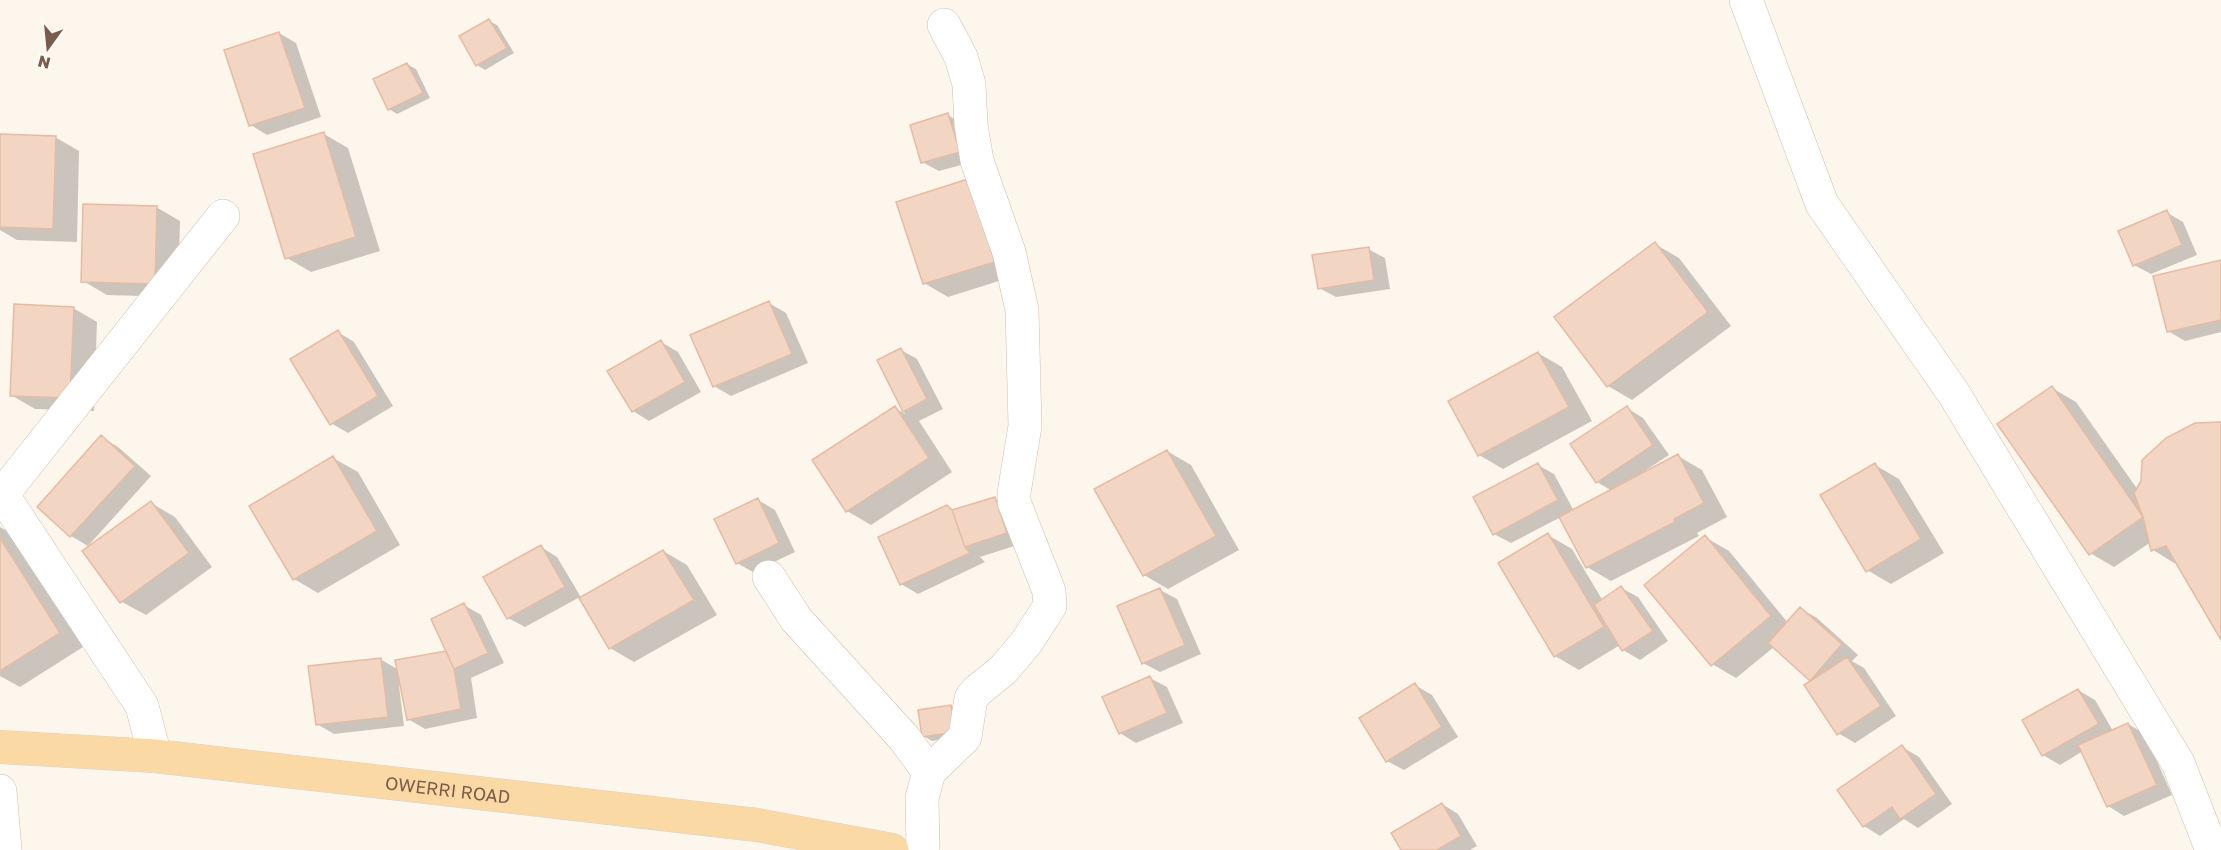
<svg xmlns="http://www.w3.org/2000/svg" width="2221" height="850" font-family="'Golos Text',sans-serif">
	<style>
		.shadow { fill: #0003 }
		.building { fill: #f3d5c3; stroke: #e6bba3; stroke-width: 1.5 }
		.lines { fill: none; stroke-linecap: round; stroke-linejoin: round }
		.minor-casing { stroke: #d1beb0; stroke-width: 34 }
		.major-casing { stroke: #dad1cd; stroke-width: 34 }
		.minor { stroke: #fff; stroke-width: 33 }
		.major { stroke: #fbd9a5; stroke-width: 33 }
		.labels { text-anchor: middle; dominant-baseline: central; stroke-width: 5; stroke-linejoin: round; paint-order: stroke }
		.street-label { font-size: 18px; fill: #7a5c4d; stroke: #fffaf3 }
	</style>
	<rect width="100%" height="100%" fill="#fdf6ec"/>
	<path class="shadow" d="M 489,21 L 497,25 L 514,53 L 485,70 L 477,65 Z
		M 279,33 L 296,43 L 321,117 L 267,135 L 251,125 Z
		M 407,64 L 416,69 L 430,98 L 397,114 L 389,109 Z
		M 948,115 L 964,125 L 976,161 L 939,171 L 922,162 Z
		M 324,134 L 348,148 L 380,251 L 311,272 L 287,258 Z
		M 0,136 L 55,137 L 79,151 L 77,242 L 17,240 L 0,230 Z
		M 898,203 L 1018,275 L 948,297 L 924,283 Z
		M 156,207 L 180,221 L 178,297 L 107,295 L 83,281 Z
		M 2166,212 L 2183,222 L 2197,255 L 2151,274 L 2134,265 Z
		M 1655,244 L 1679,258 L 1731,326 L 1632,400 L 1608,386 Z
		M 1368,249 L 1385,258 L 1390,289 L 1336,297 L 1319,288 Z
		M 2221,262 L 2221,332 L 2185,341 L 2168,331 Z
		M 769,303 L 786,313 L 808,363 L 731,396 L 714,386 Z
		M 73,308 L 97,322 L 94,411 L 35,409 L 11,395 Z
		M 338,332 L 354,342 L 393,406 L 348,433 L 331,423 Z
		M 661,342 L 678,352 L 701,392 L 649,421 L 633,411 Z
		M 901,350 L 917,359 L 943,409 L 919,421 L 952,472 L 871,525 L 847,511 L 895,408 L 905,414 L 879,361 Z
		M 1538,353 L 1562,367 L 1592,421 L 1503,469 L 1479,455 Z
		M 2052,388 L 2076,402 L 2138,490 L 2221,424 L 2221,637 L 2179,566 L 2153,550 L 2151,542 L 2114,567 L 2090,553 Z
		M 1627,408 L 1643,418 L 1669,455 L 1646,470 L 1647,472 L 1678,456 L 1702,470 L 1727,517 L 1697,533 L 1699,536 L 1611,581 L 1587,567 L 1561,517 L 1511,543 L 1494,534 L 1538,465 L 1554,474 L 1574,511 L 1612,491 L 1597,482 L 1572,445 Z
		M 101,437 L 118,447 L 151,476 L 88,546 L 71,536 L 39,507 Z
		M 1167,451 L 1191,465 L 1239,550 L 1168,589 L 1144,575 Z
		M 333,458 L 358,472 L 400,545 L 318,593 L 294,579 Z
		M 1875,465 L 1899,479 L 1944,553 L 1891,584 L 1867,570 Z
		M 994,498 L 1011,508 L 1023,543 L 980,557 L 985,562 L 918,594 L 901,584 L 947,507 L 955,511 Z
		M 758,500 L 775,510 L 795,552 L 753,572 L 737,563 Z
		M 151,503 L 175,517 L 212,567 L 146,615 L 122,602 Z
		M 0,527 L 12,534 L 83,647 L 20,687 L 0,676 Z
		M 1548,535 L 1572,549 L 1603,601 L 1621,588 L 1638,597 L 1668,641 L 1640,660 L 1623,650 L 1620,645 L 1579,670 L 1555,656 Z
		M 1705,537 L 1729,551 L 1788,623 L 1801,609 L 1817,618 L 1858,655 L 1852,661 L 1864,668 L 1896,716 L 1855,743 L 1838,733 L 1813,681 L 1774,647 L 1736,678 L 1712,664 Z
		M 541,547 L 557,557 L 582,599 L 663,551 L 687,565 L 717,615 L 634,662 L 610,648 L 580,597 L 525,627 L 508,618 Z
		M 1160,590 L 1177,599 L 1201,654 L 1160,672 L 1143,663 Z
		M 464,605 L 481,615 L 504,663 L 471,678 L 477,718 L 425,729 L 408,719 L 402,686 L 399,686 L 404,726 L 334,734 L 317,724 L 380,659 L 399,670 L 448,652 Z
		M 1150,678 L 1167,687 L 1183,723 L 1136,743 L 1120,733 Z
		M 1415,685 L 1432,695 L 1458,737 L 1404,770 L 1387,761 Z
		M 2078,690 L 2095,700 L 2113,731 L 2128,724 L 2145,734 L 2172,795 L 2124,816 L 2108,806 L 2083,751 L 2060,765 L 2043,755 Z
		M 951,706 L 959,711 L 963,736 L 932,741 L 924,736 Z
		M 1902,747 L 1919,757 L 1952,804 L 1918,828 L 1904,819 L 1880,836 L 1864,826 Z
		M 1442,804 L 1458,814 L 1477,846 L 1470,850 L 1403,850 Z"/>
	<path class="building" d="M 489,19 L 507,48 L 476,66 L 459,36 Z
		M 279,32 L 305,108 L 249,126 L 224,50 Z
		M 407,63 L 423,93 L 388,110 L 373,79 Z
		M 948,113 L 960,152 L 921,163 L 910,125 Z
		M 324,132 L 356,237 L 285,259 L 253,154 Z
		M 0,134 L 56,136 L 53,229 L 0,227 Z
		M 968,179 L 995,262 L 923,284 L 896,202 Z
		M 83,204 L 157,206 L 155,284 L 81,282 Z
		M 2167,210 L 2182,245 L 2133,266 L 2118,231 Z
		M 1655,242 L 1708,312 L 1607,387 L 1554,317 Z
		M 1369,247 L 1374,280 L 1318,289 L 1312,255 Z
		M 2221,260 L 2221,320 L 2167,332 L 2153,276 Z
		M 769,301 L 792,354 L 713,387 L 690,335 Z
		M 14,304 L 74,307 L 70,398 L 10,396 Z
		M 338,330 L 378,396 L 330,425 L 290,359 Z
		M 661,340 L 685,382 L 632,412 L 607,371 Z
		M 901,348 L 927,399 L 903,412 L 877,360 Z
		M 1538,352 L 1569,407 L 1478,456 L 1448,401 Z
		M 2052,386 L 2143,517 L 2089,555 L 1997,424 Z
		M 895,406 L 929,458 L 846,512 L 812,460 Z
		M 1627,406 L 1653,445 L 1596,483 L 1570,444 Z
		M 2221,422 L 2221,640 L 2166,546 L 2151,551 L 2143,517 L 2134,493 L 2141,481 L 2142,460 L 2166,438 L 2195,423 Z
		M 101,435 L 135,466 L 70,537 L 37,507 Z
		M 1167,450 L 1216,536 L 1143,576 L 1094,489 Z
		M 1678,454 L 1704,503 L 1674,519 L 1675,522 L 1586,568 L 1559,517 Z
		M 333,456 L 377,531 L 293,580 L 249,506 Z
		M 1538,463 L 1558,500 L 1493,535 L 1473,497 Z
		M 1875,463 L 1921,539 L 1866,572 L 1820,495 Z
		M 995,497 L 1007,533 L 965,547 L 952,510 Z
		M 758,498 L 779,543 L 736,564 L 714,519 Z
		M 151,501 L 189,553 L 120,603 L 82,551 Z
		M 947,505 L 952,510 L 965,547 L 970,553 L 900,585 L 878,537 Z
		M 1548,533 L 1604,627 L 1554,657 L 1498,563 Z
		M 1705,535 L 1771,616 L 1711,666 L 1644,585 Z
		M 0,538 L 60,633 L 0,671 Z
		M 541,545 L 565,587 L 507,619 L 483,577 Z
		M 663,550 L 694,600 L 609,649 L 579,598 Z
		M 1621,586 L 1653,631 L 1622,651 L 1594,605 Z
		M 1160,588 L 1185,645 L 1142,664 L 1117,606 Z
		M 464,603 L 488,653 L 454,669 L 431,619 Z
		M 1800,607 L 1842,644 L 1810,681 L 1768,643 Z
		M 446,651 L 454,669 L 461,709 L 407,720 L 395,660 Z
		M 1847,657 L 1881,706 L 1837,735 L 1804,685 Z
		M 381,658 L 388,717 L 316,725 L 308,666 Z
		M 1150,676 L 1167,713 L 1119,734 L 1102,697 Z
		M 1415,683 L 1442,727 L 1386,762 L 1359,718 Z
		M 2078,689 L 2099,724 L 2042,756 L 2022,720 Z
		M 951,705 L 956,732 L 922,737 L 918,710 Z
		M 2128,723 L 2157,785 L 2107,807 L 2078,745 Z
		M 1902,745 L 1936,794 L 1900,819 L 1892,807 L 1863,827 L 1837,790 Z
		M 1442,803 L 1461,836 L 1437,850 L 1401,850 L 1391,833 Z"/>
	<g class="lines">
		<g class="minor-casing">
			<path id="minor" d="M 1746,0 L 1822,204 L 1954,394 L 2178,763 L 2212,850
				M 0,491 L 142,706 L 155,756
				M 2,495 L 223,216
				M 769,577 L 796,619 L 904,738 L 929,772
				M 0,791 L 5,850
				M 923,850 L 922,798 L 929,772 L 965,737 L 971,698 L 977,691 L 1003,670 L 1026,643 L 1050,606 L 1049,591 L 1014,502 L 1014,493 L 1025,426 L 1022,310 L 1009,252 L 977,161 L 971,125 L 969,84 L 961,57 L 944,25"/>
		</g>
		<g class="major-casing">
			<g id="major">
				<path id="s1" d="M 0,747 L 155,756 L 757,825 L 892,850"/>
			</g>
		</g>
		<use href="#minor" class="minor"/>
		<use href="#major" class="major"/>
	</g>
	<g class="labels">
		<g class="street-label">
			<text stroke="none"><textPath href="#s1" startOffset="450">OWERRI ROAD</textPath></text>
		</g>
	</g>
	<g transform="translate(48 48) rotate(195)" stroke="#fffaf3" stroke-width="4.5" paint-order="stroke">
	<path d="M0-4.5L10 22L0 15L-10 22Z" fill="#7a5c4d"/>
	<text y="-9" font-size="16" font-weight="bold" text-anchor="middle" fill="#7a5c4d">N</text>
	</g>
</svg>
